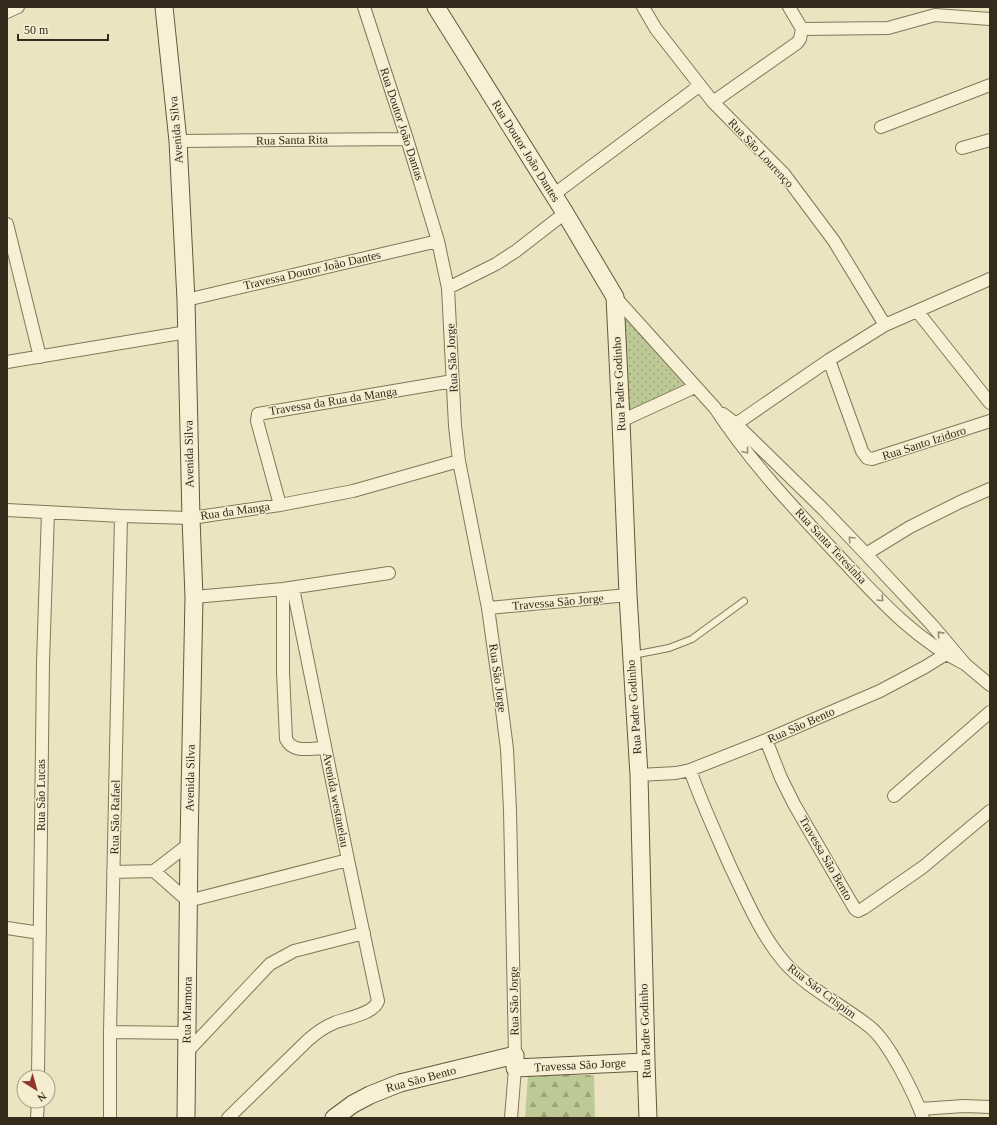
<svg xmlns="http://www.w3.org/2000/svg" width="997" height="1125" font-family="Georgia,serif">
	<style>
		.grass { fill: url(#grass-dots) }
		.forest { fill: url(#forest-firs) }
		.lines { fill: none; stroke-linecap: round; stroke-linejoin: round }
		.lane-casing { stroke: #857559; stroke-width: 8 }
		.street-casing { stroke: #857559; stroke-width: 14 }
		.secondary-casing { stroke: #67563d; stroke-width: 19 }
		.lane { stroke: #f7f0d4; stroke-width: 6 }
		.street { stroke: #f7f0d4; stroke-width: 12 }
		.secondary { stroke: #f7f0d4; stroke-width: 17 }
		.oneway { stroke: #968e78 }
		.labels { text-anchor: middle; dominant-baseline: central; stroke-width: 3; stroke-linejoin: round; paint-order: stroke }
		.street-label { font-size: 12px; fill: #352b1d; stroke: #f4edd0 }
	</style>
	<defs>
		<pattern id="grass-dots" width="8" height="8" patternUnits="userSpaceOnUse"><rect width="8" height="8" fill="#beca96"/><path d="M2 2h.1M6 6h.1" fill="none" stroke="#9ba47a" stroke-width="1.8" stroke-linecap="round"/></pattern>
		<pattern id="forest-firs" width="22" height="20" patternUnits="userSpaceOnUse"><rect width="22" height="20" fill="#beca96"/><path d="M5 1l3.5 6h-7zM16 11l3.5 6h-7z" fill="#9ba47a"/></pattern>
	</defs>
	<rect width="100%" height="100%" fill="#ece4c1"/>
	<path class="grass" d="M 620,309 L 689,384 L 624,415 Z"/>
	<path class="forest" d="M 528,1075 L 594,1075 L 595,1118 L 525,1118 Z"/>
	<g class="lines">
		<g class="lane-casing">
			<path id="lane" d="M 633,655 L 669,648 L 692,639 L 744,601"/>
		</g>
		<g class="street-casing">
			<path id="street" d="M 364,7 L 407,139 L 438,241 L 448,288 L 455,426 L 459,461 L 488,608 L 500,694 L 507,749 L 510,810 L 515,1055
				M 643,7 L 656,29 L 713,102 L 784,174 L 834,241 L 885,325
				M 789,7 L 802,29
				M 7,12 L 18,7
				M 802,29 L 888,28 L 935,15 L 990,19
				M 713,102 L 797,43 L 800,39 L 802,29
				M 881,127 L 990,85
				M 178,141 L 407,139
				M 962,148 L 990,140
				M 553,195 L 699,86
				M 7,224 L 40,357
				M 448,288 L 496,264 L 516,251 L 565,213
				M 615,297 L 715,408 C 749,460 791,505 833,550 C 874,593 911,638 965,664
				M 186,300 L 438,241
				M 917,311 L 990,403
				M 829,360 L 862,451 L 867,458 L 872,459 L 990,421
				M 7,362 L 187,332
				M 723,414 L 735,423 L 824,510 L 866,554 L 932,625 L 965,664 L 990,685
				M 621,421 L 695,387
				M 730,428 L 829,360 L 885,325 L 990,279
				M 280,505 L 257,421 L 258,414 L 453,381
				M 7,510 L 121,516 L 191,518 L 280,505 L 353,491 L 459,461
				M 866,554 L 910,527 L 960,502 L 990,489
				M 283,589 L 283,672 L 286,739 C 293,754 312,748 325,748
				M 194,597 L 283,589 L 389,573
				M 488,608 L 628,595
				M 766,740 L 781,778 L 794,804 L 835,875 L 855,909 L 858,911 L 864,908 L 923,867 L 990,811
				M 690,770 C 702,804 717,836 731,868 C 747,901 761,935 785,963 C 807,988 844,1006 870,1027 C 889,1042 915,1095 923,1118
				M 639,775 L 676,773 L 690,770 L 766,740 L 880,691 L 925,667 L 951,651
				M 894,796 L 990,712
				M 189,844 L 154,871 L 188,901 L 348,860
				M 113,872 L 154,871
				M 7,928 L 40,933
				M 110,1032 L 187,1033
				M 187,1052 L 270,964 L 294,951 L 364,933
				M 38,1077 L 43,662 L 48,512
				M 920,1109 L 964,1106 L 990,1107
				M 37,1118 L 38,1101
				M 110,1118 L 110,1032 L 121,516
				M 228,1118 L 308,1040 C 316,1033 324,1027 334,1023 C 346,1018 374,1014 378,1001 L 348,860 L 293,588
				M 511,1118 L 515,1068"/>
		</g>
		<g class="secondary-casing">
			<path id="secondary" d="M 164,7 L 178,141 L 186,300 L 191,518 L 194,597 L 189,844 L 186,1118
				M 436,7 L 565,213 L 615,297 L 621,421 L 628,595 L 639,775 L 646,1062 L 648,1118
				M 334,1118 L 353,1104 L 370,1095 L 400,1083 L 515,1055 L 515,1068 L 646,1062"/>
		</g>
		<use href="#lane" class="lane"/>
		<use href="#street" class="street"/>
		<use href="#secondary" class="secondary"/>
	</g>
	<defs><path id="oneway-chevron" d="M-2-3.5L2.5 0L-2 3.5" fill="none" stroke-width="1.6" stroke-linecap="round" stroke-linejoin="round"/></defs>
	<g class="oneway">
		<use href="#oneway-chevron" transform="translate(746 451) rotate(52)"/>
		<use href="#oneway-chevron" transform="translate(851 539) rotate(-134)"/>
		<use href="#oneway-chevron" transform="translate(881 599) rotate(46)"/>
		<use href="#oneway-chevron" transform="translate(940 634) rotate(-132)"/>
	</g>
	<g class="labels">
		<g class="street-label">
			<text transform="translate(402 124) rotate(72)">Rua Doutor João Dantas</text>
			<text transform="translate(176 130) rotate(-95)">Avenida Silva</text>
			<text transform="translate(292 140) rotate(-1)">Rua Santa Rita</text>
			<text transform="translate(526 151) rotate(58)">Rua Doutor João Dantes</text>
			<text transform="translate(761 153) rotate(47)">Rua São Lourenço</text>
			<text transform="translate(312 270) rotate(-13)">Travessa Doutor João Dantes</text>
			<text transform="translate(452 358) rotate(-93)">Rua São Jorge</text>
			<text transform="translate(619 384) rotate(-93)">Rua Padre Godinho</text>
			<text transform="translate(333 401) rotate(-9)">Travessa da Rua da Manga</text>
			<text transform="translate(924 443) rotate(-18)">Rua Santo Izidoro</text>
			<text transform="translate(189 454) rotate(-91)">Avenida Silva</text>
			<text transform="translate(235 511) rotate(-8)">Rua da Manga</text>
			<text transform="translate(831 546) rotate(47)">Rua Santa Teresinha</text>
			<text transform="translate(558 602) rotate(-5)">Travessa São Jorge</text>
			<text transform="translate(498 678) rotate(82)">Rua São Jorge</text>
			<text transform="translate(634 707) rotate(-94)">Rua Padre Godinho</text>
			<text transform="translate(801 725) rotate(-24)">Rua São Bento</text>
			<text transform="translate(190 778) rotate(-89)">Avenida Silva</text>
			<text transform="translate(41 795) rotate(-90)">Rua São Lucas</text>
			<text transform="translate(336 800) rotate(79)">Avenida westanelau</text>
			<text transform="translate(115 817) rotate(-89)">Rua São Rafael</text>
			<text transform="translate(826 858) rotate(60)">Travessa São Bento</text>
			<text transform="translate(822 991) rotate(37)">Rua São Crispim</text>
			<text transform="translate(514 1001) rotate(-91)">Rua São Jorge</text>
			<text transform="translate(187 1010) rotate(-89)">Rua Marmora</text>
			<text transform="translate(645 1031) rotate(-92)">Rua Padre Godinho</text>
			<text transform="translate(580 1065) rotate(-3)">Travessa São Jorge</text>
			<text transform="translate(421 1079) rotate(-15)">Rua São Bento</text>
		</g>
	</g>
	<rect width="997" height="1125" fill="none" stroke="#352b1d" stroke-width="16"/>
	<g transform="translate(36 1089) rotate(143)"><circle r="19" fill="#f4edd0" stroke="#a89f88"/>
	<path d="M0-3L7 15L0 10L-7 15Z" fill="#92362c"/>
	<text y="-6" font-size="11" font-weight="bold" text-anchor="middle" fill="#352b1d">N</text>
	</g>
	<path d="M18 34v6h90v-6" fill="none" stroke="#352b1d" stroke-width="2"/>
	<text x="24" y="34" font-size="12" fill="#352b1d" stroke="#f4edd0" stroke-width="3" paint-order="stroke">50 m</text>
</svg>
